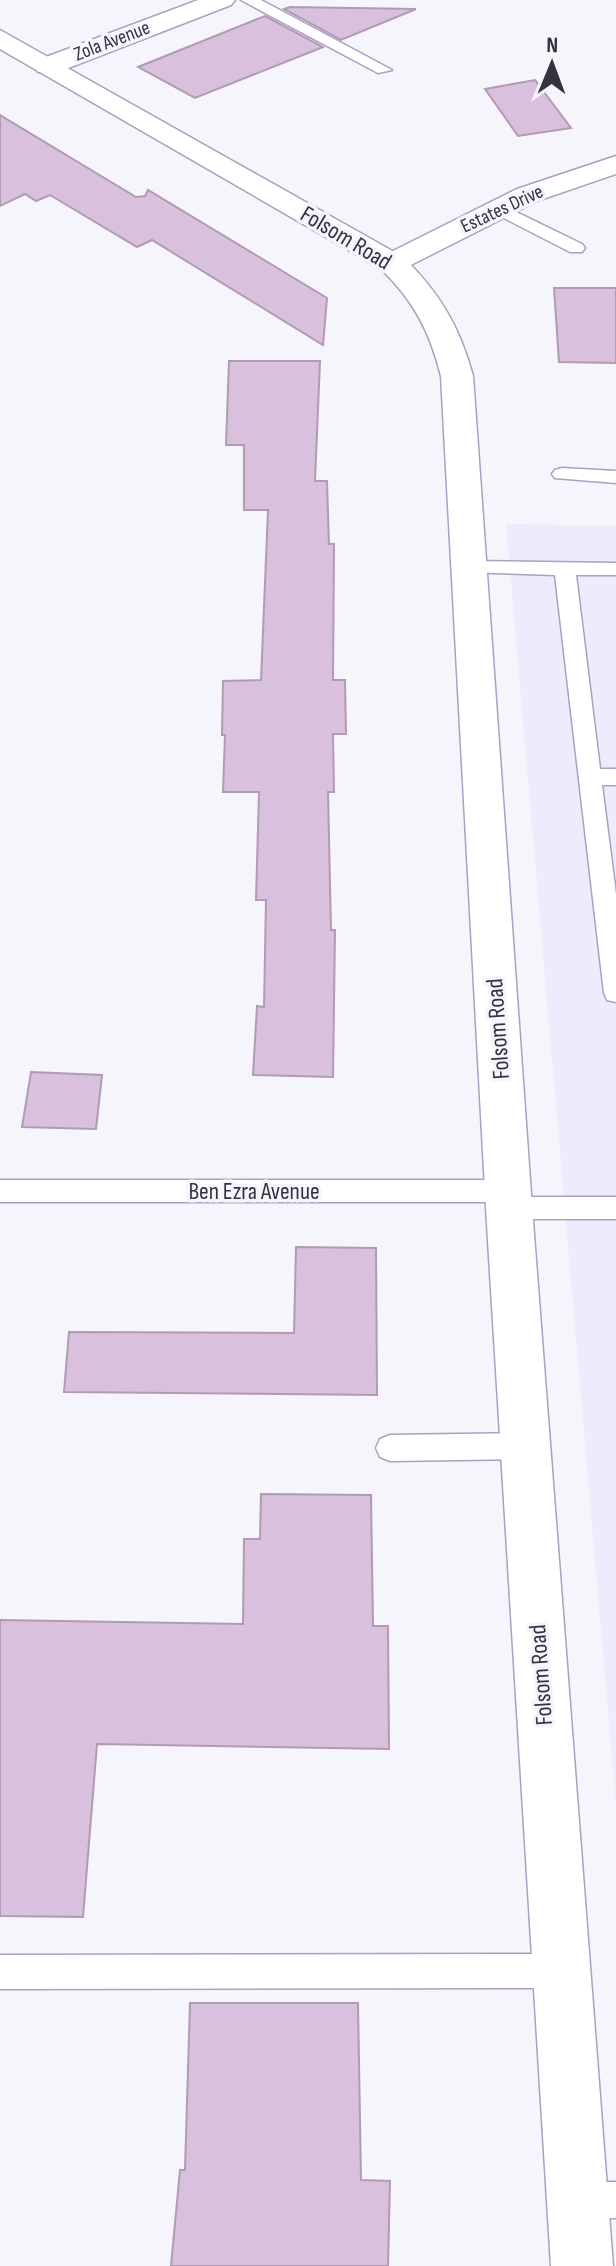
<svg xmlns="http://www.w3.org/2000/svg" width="616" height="2266" font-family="'Sofia Sans Condensed',sans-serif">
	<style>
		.built { fill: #edecfc }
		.building { fill: #d9c1dd; stroke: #b19ab4; stroke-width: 2 }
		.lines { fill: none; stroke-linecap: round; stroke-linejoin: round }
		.lane-casing { stroke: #a6a2c2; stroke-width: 3 }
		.street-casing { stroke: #a6a2c2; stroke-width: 3 }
		.secondary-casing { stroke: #a6a2c2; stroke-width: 3 }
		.lane { fill: #fff; fill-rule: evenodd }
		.street { fill: #fff; fill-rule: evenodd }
		.secondary { fill: #fff; fill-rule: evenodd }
		.labels { text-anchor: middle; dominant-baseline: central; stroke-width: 7; stroke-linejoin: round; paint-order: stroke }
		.far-street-label { font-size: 20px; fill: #33323f; stroke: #f6f5fc }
		.street-label { font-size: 24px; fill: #33323f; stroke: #f6f5fc }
	</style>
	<rect width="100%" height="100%" fill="#f6f5fc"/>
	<path class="built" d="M 506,524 L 616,526 L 616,1806 Z"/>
	<path class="building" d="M 290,7 L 416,9 L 341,40 L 284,9 Z
		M 265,16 L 323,47 L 195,98 L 138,67 Z
		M 535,80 L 571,128 L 518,136 L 485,89 Z
		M 0,115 L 136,197 L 145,196 L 148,190 L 327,298 L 323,345 L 152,240 L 137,247 L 50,195 L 36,201 L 25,194 L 0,206 Z
		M 554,288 L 616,288 L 616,363 L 559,362 Z
		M 229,361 L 320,361 L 315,481 L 327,481 L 329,544 L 334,544 L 333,680 L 345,680 L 346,734 L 333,734 L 334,792 L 328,792 L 331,930 L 335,930 L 333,1077 L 253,1075 L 257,1006 L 264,1007 L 266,900 L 256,900 L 259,792 L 223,792 L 225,735 L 222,735 L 223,681 L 261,680 L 268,510 L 244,510 L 244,445 L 226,445 Z
		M 31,1072 L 102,1075 L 96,1129 L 22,1127 Z
		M 296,1247 L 376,1248 L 377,1395 L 64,1392 L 69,1332 L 294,1333 Z
		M 261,1494 L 371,1495 L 373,1626 L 388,1626 L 389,1749 L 97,1744 L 83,1917 L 0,1916 L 0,1620 L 243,1624 L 244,1539 L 260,1539 Z
		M 190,2003 L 358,2003 L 361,2180 L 390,2181 L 388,2266 L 171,2266 L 180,2170 L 185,2170 Z"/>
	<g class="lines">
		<g class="lane-casing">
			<path id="lane" d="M 241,0 L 261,0 L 392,70 L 378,73 Z
				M 500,204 L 582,244 L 585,248 L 582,252 L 570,252 L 494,213 L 491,209 Z
				M 562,468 L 616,471 L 616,483 L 555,478 L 552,474 L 555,470 Z
				M 469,561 L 616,563 L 616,575 L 576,575 L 600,769 L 616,769 L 616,785 L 602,785 L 616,894 L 616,1002 L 607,1000 L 604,993 L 555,575 L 462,572 L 459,567 Z
				M 0,1180 L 508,1180 L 517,1183 L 521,1191 L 518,1197 L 616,1197 L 616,1219 L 509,1219 L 500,1216 L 496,1208 L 499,1202 L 0,1202 Z
				M 526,1433 L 536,1437 L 540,1446 L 536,1455 L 526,1459 L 390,1461 L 380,1457 L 376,1448 L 380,1439 L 390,1435 Z
				M 561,1954 L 573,1959 L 578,1971 L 573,1983 L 561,1988 L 0,1989 L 0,1955 Z
				M 577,2182 L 616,2182 L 616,2218 L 577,2218 L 564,2213 L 559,2200 L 564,2187 Z"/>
		</g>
		<g class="street-casing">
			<path id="street" d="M 198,0 L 235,0 L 231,5 L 58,72 L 38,72 L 35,66 L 38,60 Z
				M 616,156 L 616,174 L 537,201 L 403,269 L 381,269 L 377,263 L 381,257 L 517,189 Z"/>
		</g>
		<g class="secondary-casing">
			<path id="secondary" d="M 0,30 L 403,257 C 439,292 460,327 473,376 L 532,1208 L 613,2266 L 551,2266 L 486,1208 L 441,376 C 430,332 414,301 381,269 L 0,49 Z"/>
		</g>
		<use href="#lane" class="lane"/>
		<use href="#street" class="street"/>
		<use href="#secondary" class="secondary"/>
	</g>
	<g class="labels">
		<g class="far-street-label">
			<text transform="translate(112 41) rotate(-21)">Zola Avenue</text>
			<text transform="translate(502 209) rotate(-25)">Estates Drive</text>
		</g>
		<g class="street-label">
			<text transform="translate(346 238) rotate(31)">Folsom Road</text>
			<text transform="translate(498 1029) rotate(-94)">Folsom Road</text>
			<text x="254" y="1191">Ben Ezra Avenue</text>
			<text transform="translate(541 1675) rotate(-94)">Folsom Road</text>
		</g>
	</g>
	<g transform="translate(552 64) rotate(1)" stroke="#f6f5fc" stroke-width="6" paint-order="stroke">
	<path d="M0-6L14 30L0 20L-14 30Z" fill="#33323f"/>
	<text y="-12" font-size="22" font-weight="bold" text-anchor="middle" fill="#33323f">N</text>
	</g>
</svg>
